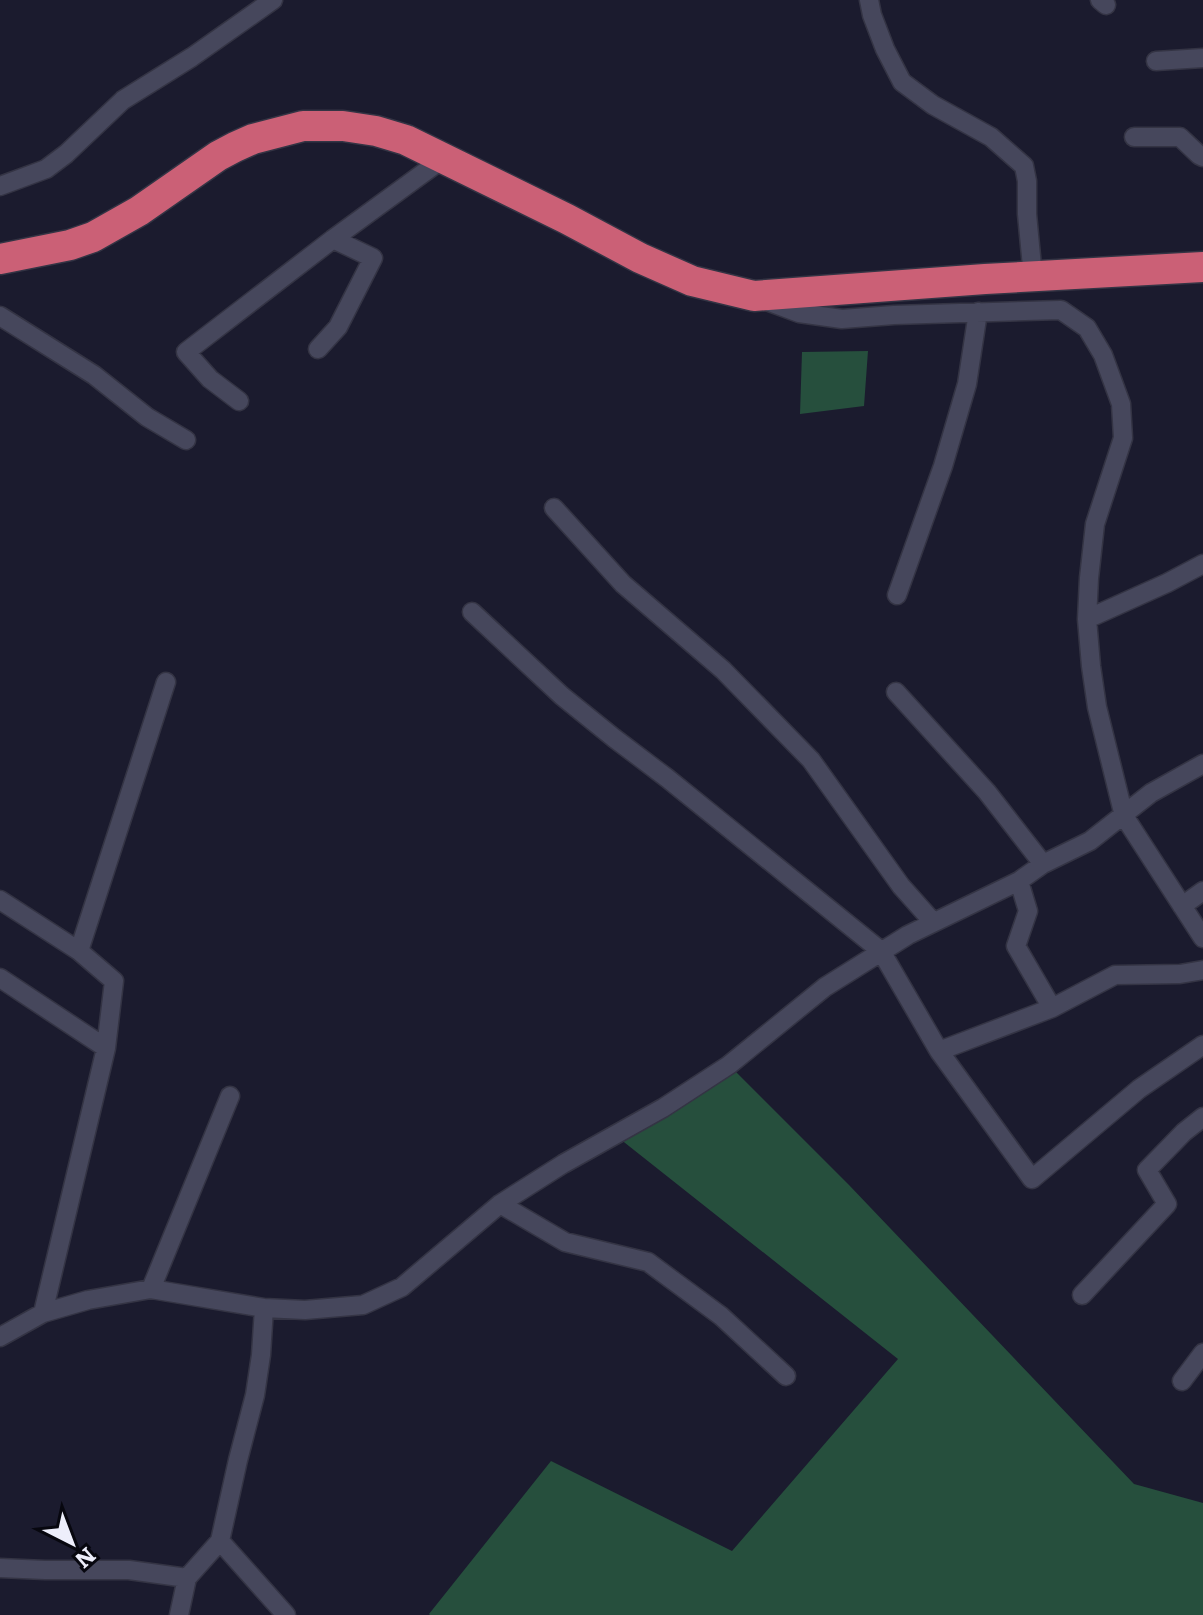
<svg xmlns="http://www.w3.org/2000/svg" width="1203" height="1615" font-family="Literata,serif">
	<style>
		.green { fill: #264f3d }
		.lines { fill: none; stroke-linecap: round; stroke-linejoin: round }
		.minor-casing { stroke: #343444; stroke-width: 21 }
		.trunk-casing { stroke: #343444; stroke-width: 33 }
		.minor { stroke: #46475c; stroke-width: 18 }
		.trunk { stroke: #cb6076; stroke-width: 30 }
	</style>
	<rect width="100%" height="100%" fill="#1b1b2e"/>
	<path class="green" d="M 868,351 L 864,406 L 800,414 L 802,352 Z
		M 729,1065 L 849,1185 L 1134,1484 L 1203,1503 L 1203,1615 L 430,1615 L 429,1614 L 551,1461 L 732,1551 L 898,1359 L 615,1135 Z"/>
	<g class="lines">
		<g class="minor-casing">
			<path id="minor" d="M 869,0 L 872,15 L 885,49 L 902,82 L 933,105 L 991,137 L 1024,166 L 1027,181 L 1027,214 L 1033,277
				M 1100,0 L 1106,5
				M 1156,61 L 1203,58
				M 1134,137 L 1180,137 L 1199,155 L 1203,157
				M 0,186 L 46,169 L 66,154 L 123,100 L 192,57 L 273,0
				M 764,300 L 799,313 L 842,319 L 894,315 L 1061,310 L 1087,328 L 1103,355 L 1121,404 L 1123,438 L 1095,524 L 1089,578 L 1087,619 L 1091,666 L 1097,707 L 1124,816 L 1203,938
				M 0,316 L 94,375 L 147,417 L 186,440
				M 318,349 L 338,327 L 373,258 L 333,239
				M 239,401 L 210,379 L 186,352 L 333,239 L 444,158
				M 554,508 L 623,584 L 723,670 L 811,760 L 901,886 L 933,922
				M 897,595 L 943,466 L 967,384 L 978,312
				M 472,612 L 562,696 L 614,738 L 667,778 L 881,951 L 939,1051 L 1052,1008 L 1115,975 L 1180,974 L 1203,970
				M 1087,619 L 1167,583 L 1203,564
				M 896,692 L 987,792 L 1043,864
				M 1019,881 L 1028,911 L 1016,946 L 1052,1008
				M 0,900 L 79,951 L 114,981 L 106,1048 L 43,1313
				M 1182,906 L 1203,891
				M 79,951 L 166,682
				M 0,978 L 106,1048
				M 939,1051 L 1032,1179 L 1139,1089 L 1203,1045
				M 500,1204 L 565,1242 L 648,1262 L 721,1316 L 786,1376
				M 151,1289 L 230,1096
				M 1082,1295 L 1167,1204 L 1147,1170 L 1184,1132 L 1203,1117
				M 0,1337 L 43,1313 L 88,1300 L 151,1289 L 264,1308 L 305,1310 L 363,1305 L 402,1287 L 500,1204 L 563,1164 L 663,1108 L 729,1065 L 825,987 L 908,935 L 1019,881 L 1043,864 L 1090,841 L 1151,793 L 1203,764
				M 1182,1381 L 1203,1353
				M 220,1541 L 286,1615
				M 0,1568 L 45,1570 L 129,1570 L 187,1578
				M 179,1615 L 187,1578 L 220,1541 L 238,1460 L 255,1395 L 261,1355 L 264,1308"/>
		</g>
		<g class="trunk-casing">
			<path id="trunk" d="M 0,259 L 70,245 L 93,237 L 139,211 L 218,156 L 235,147 L 253,139 L 303,126 L 343,126 L 376,131 L 406,140 L 567,219 L 640,258 L 692,281 L 754,296 L 985,279 L 1203,267"/>
		</g>
		<use href="#minor" class="minor"/>
		<use href="#trunk" class="trunk"/>
	</g>
	<g transform="translate(72 1543) rotate(138)" stroke="#07070f" stroke-width="6" paint-order="stroke">
	<path d="M0-6L14 30L0 20L-14 30Z" fill="#edeefb"/>
	<text y="-12" font-size="22" font-weight="bold" text-anchor="middle" fill="#edeefb">N</text>
	</g>
</svg>
